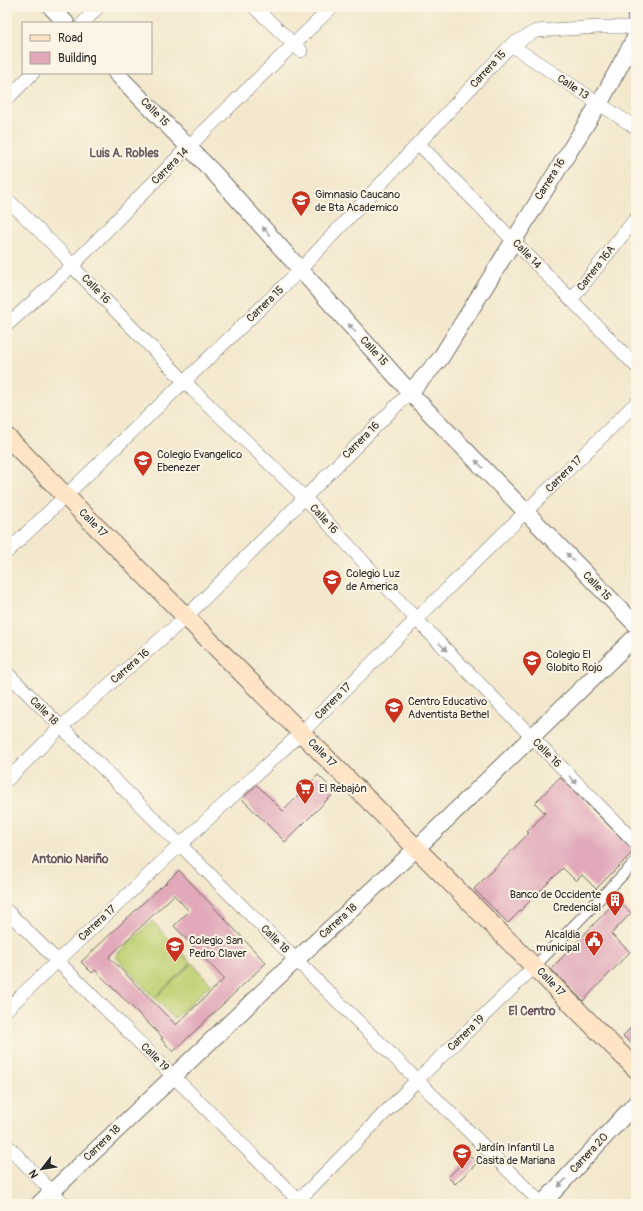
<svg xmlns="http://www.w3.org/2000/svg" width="643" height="1211" font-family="Pangolin,sans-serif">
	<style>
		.garden { fill: #c0d174; stroke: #767e50 }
		.building { fill: #e1a9ba; fill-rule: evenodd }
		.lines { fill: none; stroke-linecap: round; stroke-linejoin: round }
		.pedestrian-casing { stroke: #716d64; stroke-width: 12 }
		.minor-casing { stroke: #716d64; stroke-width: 14 }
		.tertiary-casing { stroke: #716d64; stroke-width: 18 }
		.secondary-casing { stroke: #716d64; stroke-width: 20 }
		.pedestrian { stroke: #fff; stroke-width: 10 }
		.minor { stroke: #fff; stroke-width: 13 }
		.tertiary { stroke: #fff; stroke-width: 16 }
		.secondary { stroke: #ffe4c6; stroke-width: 18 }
		.oneway { fill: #a0a0a0 }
		.labels { text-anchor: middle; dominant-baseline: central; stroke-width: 4; stroke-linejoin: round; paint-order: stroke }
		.street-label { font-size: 11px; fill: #2b2b2b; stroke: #fcf5e5 }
		.poi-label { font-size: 11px; fill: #2b2b2b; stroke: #fcf5e5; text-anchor: start }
		.neighbourhood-label { font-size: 12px; font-weight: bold; fill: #6b575d; stroke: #fcf5e5 }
	</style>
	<rect width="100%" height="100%" fill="#fcf5e5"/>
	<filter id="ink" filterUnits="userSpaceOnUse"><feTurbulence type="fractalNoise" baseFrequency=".025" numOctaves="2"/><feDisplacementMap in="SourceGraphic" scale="8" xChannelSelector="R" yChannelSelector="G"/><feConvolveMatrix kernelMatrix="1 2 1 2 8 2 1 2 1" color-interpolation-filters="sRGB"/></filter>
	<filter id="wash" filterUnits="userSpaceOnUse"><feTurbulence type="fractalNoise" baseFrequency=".012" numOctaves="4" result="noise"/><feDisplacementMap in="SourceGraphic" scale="16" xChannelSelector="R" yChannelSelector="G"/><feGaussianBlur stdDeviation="0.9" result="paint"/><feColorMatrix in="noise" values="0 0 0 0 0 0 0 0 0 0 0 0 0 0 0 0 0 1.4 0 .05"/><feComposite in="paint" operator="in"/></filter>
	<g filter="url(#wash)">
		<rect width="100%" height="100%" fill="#f3e8cd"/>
		<path class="garden" d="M 152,921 L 191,963 L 154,998 L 115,956 Z
			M 192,963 L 211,984 L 174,1019 L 155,998 Z"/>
		<g id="blocks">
			<path class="building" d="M 318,775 L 335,792 L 285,842 L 242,799 L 257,785 L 283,811 Z
				M 560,777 L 634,851 L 596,889 L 582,875 L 576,881 L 563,868 L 508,923 L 474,889 L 529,833 L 527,832 L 545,813 L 535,803 Z
				M 179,870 L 266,963 L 173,1052 L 161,1039 L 163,1038 L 95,970 L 92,973 L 81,962 L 160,887 L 161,888 ZM 174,895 L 189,911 L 174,926 L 224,979 L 176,1025 L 109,957 Z
				M 617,900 L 631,913 L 611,934 L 630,952 L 583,1001 L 551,969 Z
				M 636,1022 L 636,1048 L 623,1036 Z
				M 470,1156 L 477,1163 L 455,1184 L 448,1177 Z"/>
		</g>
	</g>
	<g filter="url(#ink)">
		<use href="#blocks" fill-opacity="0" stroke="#716d64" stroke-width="1"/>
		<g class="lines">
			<g class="pedestrian-casing">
				<path id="pedestrian" d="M 535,966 L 636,861"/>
			</g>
			<g class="minor-casing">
				<path id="minor" d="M 254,7 L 301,51
					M 83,23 L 98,7
					M 511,45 L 636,128
					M 7,99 L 33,73
					M 418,143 L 636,366
					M 7,199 L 64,255 L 72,266 L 194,391 L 304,497 L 416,619 L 636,843
					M 571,300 L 636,218
					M 7,325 L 72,266 L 182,153 L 332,7
					M 7,552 L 295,275 L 511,45 L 536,31 L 598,27 L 626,27 L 636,30
					M 7,673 L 542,1204
					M 7,780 L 61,727 L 186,617 L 410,392
					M 7,911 L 302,1204
					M 7,1009 L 180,845 L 302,732 L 636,403
					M 7,1145 L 64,1204
					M 295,1204 L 417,1080 L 535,966"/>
			</g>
			<g class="tertiary-casing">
				<path id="tertiary" d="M 51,7 L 66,23
					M 636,10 L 636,19
					M 116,73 L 215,174 L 416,399 L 636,625
					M 410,392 L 440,359 L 603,97 L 636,36
					M 39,1204 L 296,960 L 417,848 L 636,636
					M 542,1204 L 636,1103"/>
			</g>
			<g class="secondary-casing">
				<path id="secondary" d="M 7,437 L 636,1069"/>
			</g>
			<use href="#pedestrian" class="pedestrian"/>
			<use href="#minor" class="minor"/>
			<use href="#tertiary" class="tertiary"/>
			<use href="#secondary" class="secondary"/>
		</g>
		<defs><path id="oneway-solid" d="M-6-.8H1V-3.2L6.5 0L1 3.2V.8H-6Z"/></defs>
		<g class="oneway">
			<use href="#oneway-solid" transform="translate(266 231) rotate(-132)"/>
			<use href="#oneway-solid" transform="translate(352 328) rotate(-132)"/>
			<use href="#oneway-solid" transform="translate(479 464) rotate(-134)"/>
			<use href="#oneway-solid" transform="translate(570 557) rotate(-134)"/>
			<use href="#oneway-solid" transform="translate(443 647) rotate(46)"/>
			<use href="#oneway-solid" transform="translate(573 780) rotate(45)"/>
			<use href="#oneway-solid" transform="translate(562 1183) rotate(133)"/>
		</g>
	</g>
	<defs>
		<g id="school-pin" transform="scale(1)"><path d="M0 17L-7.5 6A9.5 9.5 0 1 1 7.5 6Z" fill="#c8321e" stroke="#fcf5e5"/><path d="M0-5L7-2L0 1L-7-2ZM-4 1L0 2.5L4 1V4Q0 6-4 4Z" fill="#fff"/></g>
		<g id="supermarket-pin" transform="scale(1)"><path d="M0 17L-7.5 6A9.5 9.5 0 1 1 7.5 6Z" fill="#c8321e" stroke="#fcf5e5"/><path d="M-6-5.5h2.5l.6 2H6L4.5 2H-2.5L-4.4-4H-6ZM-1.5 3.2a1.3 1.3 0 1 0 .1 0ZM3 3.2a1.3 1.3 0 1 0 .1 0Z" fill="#fff"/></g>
		<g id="building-pin" transform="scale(1)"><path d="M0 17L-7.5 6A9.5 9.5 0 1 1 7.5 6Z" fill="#c8321e" stroke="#fcf5e5"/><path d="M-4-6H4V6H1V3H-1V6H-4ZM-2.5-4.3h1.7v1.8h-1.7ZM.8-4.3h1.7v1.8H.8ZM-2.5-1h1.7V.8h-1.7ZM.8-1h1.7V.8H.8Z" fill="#fff"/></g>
		<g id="civic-pin" transform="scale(1)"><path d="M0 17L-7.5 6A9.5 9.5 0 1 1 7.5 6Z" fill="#c8321e" stroke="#fcf5e5"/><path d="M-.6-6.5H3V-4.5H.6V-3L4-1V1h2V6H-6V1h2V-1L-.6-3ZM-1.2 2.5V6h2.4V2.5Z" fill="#fff"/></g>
	</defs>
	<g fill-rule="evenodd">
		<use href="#school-pin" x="301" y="200"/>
		<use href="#school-pin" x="143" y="460"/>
		<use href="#school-pin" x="332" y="579"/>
		<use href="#school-pin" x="532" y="660"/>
		<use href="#school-pin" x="394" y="707"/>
		<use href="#supermarket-pin" x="305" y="788"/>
		<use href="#building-pin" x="615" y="900"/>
		<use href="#civic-pin" x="594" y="940"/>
		<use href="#school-pin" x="175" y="946"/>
		<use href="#school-pin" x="462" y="1153"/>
	</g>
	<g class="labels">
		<g class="street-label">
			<text transform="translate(488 69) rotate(-47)">Carrera 15</text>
			<text transform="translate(573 87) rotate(34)">Calle 13</text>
			<text transform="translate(155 112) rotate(45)">Calle 15</text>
			<text transform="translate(170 166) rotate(-45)">Carrera 14</text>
			<text transform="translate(550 179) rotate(-58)">Carrera 16</text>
			<text transform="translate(527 254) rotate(46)">Calle 14</text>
			<text transform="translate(596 268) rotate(-52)">Carrera 16A</text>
			<text transform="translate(96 289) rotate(46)">Calle 16</text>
			<text transform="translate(265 304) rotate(-44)">Carrera 15</text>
			<text transform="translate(374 351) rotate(48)">Calle 15</text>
			<text transform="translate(361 440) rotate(-45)">Carrera 16</text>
			<text transform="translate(564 474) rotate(-45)">Carrera 17</text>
			<text transform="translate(324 519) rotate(47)">Calle 16</text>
			<text transform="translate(93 523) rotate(45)">Calle 17</text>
			<text transform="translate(597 586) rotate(46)">Calle 15</text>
			<text transform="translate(130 666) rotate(-41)">Carrera 16</text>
			<text transform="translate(333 701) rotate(-45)">Carrera 17</text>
			<text transform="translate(44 711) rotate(45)">Calle 18</text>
			<text transform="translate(322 753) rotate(45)">Calle 17</text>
			<text transform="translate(547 753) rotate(45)">Calle 16</text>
			<text transform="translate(338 921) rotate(-42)">Carrera 18</text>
			<text transform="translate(97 923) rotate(-43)">Carrera 17</text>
			<text transform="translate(275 939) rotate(45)">Calle 18</text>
			<text transform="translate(551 982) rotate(46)">Calle 17</text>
			<text transform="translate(466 1033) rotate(-44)">Carrera 19</text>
			<text transform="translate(155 1057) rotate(45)">Calle 19</text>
			<text transform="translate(102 1143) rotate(-44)">Carrera 18</text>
			<text transform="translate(589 1153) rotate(-47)">Carrera 20</text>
		</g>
		<g class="poi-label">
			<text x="315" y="194">Gimnasio Caucano<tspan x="315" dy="13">de Bta Academico</tspan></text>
			<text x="157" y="454">Colegio Evangelico<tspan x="157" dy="13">Ebenezer</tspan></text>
			<text x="346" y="573">Colegio Luz<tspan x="346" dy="13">de America</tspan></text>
			<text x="546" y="654">Colegio El<tspan x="546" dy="13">Globito Rojo</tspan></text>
			<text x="408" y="701">Centro Educativo<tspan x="408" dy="13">Adventista Bethel</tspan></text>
			<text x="319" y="788">El Rebajón</text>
			<text x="601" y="894" text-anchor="end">Banco de Occidente<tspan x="601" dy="13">Credencial</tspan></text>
			<text x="580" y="934" text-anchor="end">Alcaldia<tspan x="580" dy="13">municipal</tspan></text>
			<text x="189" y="940">Colegio San<tspan x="189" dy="13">Pedro Claver</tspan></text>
			<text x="476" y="1147">Jardín Infantil La<tspan x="476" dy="13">Casita de Mariana</tspan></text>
		</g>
		<g class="neighbourhood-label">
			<text x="124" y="153">Luis A. Robles</text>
			<text x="70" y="859">Antonio Nariño</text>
			<text x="532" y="1011">El Centro</text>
		</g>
	</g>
	<rect width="643" height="1211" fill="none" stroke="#fcf5e5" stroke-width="24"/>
	<rect x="22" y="22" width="130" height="52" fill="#fcf5e5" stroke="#a8a49b"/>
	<rect x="30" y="35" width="20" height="6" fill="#ffe4c6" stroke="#a8a49b"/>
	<text x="58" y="42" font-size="12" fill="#2b2b2b">Road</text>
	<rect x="30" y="52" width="20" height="12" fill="#e1a9ba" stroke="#a8a49b"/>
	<text x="58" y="62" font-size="12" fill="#2b2b2b">Building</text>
	<g transform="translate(42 1169) rotate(239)" stroke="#fcf5e5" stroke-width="3" paint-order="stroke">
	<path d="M0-3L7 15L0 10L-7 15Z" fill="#2b2b2b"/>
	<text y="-6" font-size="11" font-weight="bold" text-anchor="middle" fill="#2b2b2b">N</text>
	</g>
</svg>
